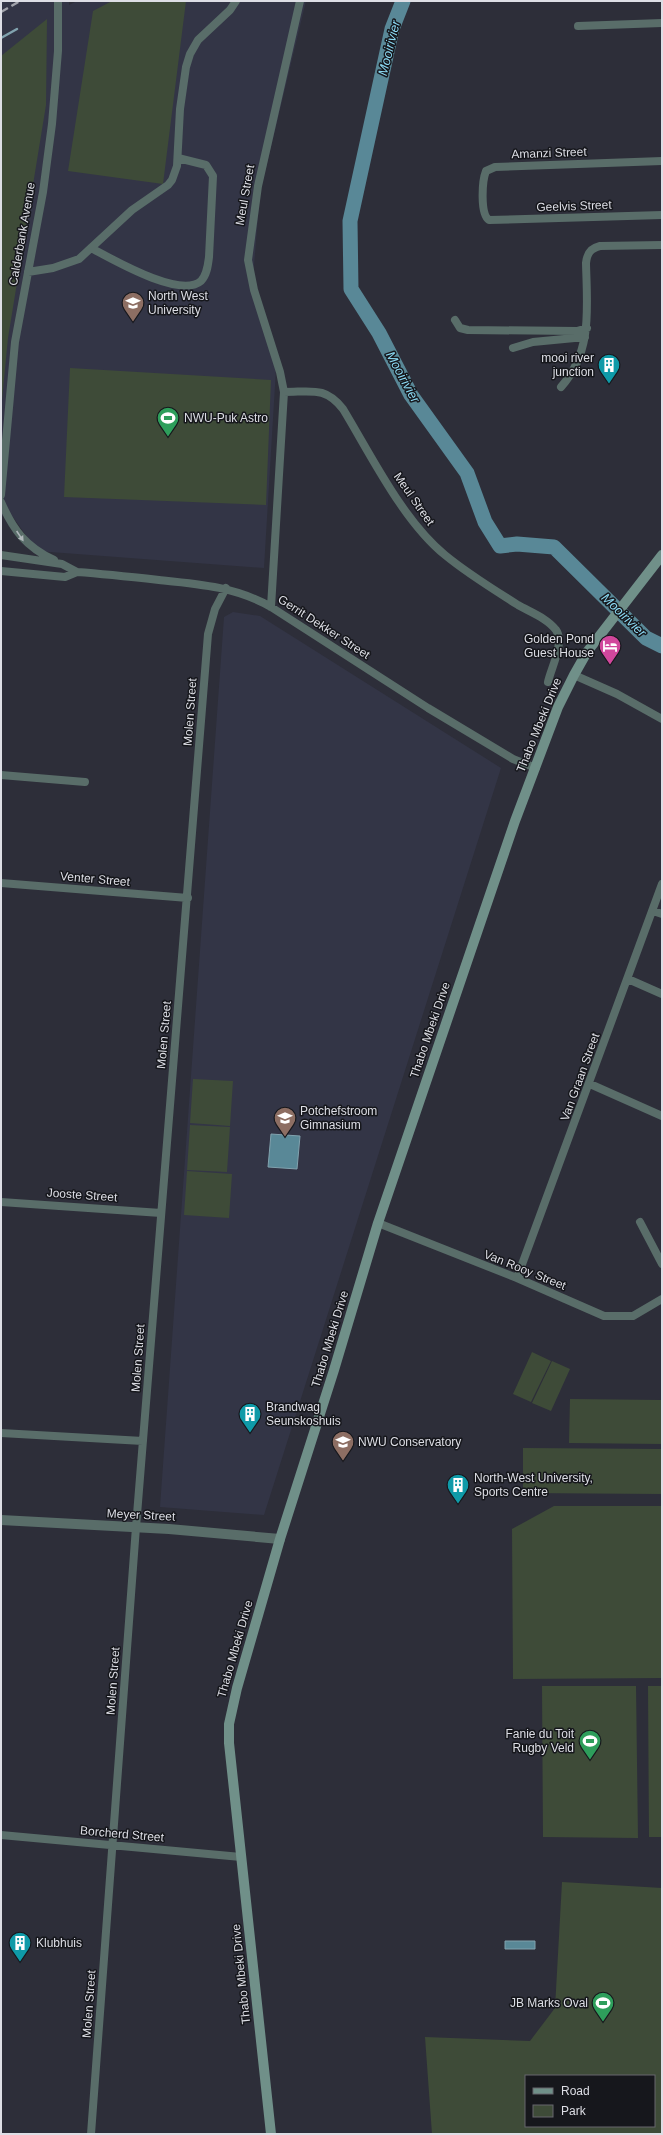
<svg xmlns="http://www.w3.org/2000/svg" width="663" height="2135" font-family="Arial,sans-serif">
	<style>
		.built { fill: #333546 }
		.green { fill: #3e4b38; fill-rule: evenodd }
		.water { fill: #598897; stroke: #81a2ae }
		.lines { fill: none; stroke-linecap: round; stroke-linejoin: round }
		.stream { stroke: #81a2ae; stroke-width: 2.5 }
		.river { stroke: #598897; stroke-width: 15 }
		.minor { stroke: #596d69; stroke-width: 8 }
		.tertiary { stroke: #596d69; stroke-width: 10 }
		.secondary { stroke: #709089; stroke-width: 10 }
		.rail { stroke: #a1a2aa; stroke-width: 2.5; stroke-dasharray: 8 4; stroke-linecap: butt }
		.oneway { fill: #afb6ba }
		.labels { text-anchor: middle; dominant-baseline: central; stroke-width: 3; stroke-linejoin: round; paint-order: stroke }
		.street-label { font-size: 12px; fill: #dddee5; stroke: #16171c }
		.poi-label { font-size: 12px; fill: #dddee5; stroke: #16171c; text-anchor: start }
		.water-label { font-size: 13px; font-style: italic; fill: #8bdaf4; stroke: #16171c }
	</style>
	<rect width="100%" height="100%" fill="#2d2e39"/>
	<path class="built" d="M 1,1 L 69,1 L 69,5 L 77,1 L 306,1 L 260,193 L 253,278 L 276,369 L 264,568 L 37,551 L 13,517 L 1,516 Z
		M 233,612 L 260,616 L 501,768 L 264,1515 L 160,1507 L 224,617 Z"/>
	<path class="green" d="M 112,1 L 186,1 L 163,184 L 68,171 L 93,11 Z
		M 47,19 L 46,105 L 8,338 L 1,410 L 1,56 Z
		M 70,368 L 271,380 L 266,505 L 64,497 Z
		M 193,1079 L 233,1081 L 230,1126 L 190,1123 Z
		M 190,1125 L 230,1127 L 227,1172 L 187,1170 Z
		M 187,1171 L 232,1174 L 229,1218 L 184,1215 Z
		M 532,1352 L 551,1361 L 531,1402 L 513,1394 Z
		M 552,1361 L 570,1369 L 551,1411 L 532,1403 Z
		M 570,1399 L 662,1400 L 662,1444 L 569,1443 Z
		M 523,1448 L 662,1449 L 662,1494 L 523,1493 Z
		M 554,1506 L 662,1506 L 662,1678 L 513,1679 L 512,1529 Z
		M 542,1686 L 636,1686 L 638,1838 L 543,1837 Z
		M 648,1686 L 662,1686 L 662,1837 L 649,1837 Z
		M 562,1882 L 662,1888 L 662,2134 L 432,2134 L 425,2037 L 530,2041 L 555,2008 ZM 526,2076 L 654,2076 L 654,2126 L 526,2126 Z"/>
	<path class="water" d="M 271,1134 L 300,1136 L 297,1169 L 268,1167 Z
		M 505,1941 L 535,1941 L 535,1949 L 505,1949 Z"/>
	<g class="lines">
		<path class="stream" d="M 1,38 L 17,29"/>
		<path class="river" d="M 403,1 L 392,29 L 350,221 L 351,289 L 379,333 L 411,395 L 467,473 L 485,522 L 500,546 L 517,544 L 554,547 L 646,638 L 662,646"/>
		<path class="minor" d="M 578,26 L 662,23
			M 662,161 L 495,167 L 486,171 C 482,181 480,214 489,220 L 662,215
			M 91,248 C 112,259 180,299 201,281 C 207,275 208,265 209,257 L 213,176 L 206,165 L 178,158
			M 28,272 L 53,268 L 79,259 L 132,210 L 168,185 L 172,180 L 177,166 L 180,109 L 186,67 L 190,54 L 198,40 L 230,10 L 236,1
			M 455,320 L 460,328 L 468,330 L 577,331 L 587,328
			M 513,348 L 533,342 L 585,337
			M 561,387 C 593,351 587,308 586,263 C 587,253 591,248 600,246 L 662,245
			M 284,392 C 311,392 325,386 343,409 C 371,455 403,521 445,555 C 468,574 493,589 518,605 C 530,612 547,618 556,630 C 565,642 551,668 548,682
			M 1,495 L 15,342 L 43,192 L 52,124 L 58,51 L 58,1
			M 1,502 C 13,530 26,547 54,560
			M 1,555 L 62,564 L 77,572 C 104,574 132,577 159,580 C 199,584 236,587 271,607 L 428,708 L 513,759 L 536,768
			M 1,571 L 65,577 L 77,572
			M 271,607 L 284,392 L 280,372 L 254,290 L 248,260 L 258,186 L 300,1
			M 574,675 L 617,694 L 662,719
			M 1,775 L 85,782
			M 1,883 L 188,898
			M 653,911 L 662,914
			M 628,979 L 662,994
			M 590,1084 L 662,1116
			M 1,1202 L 161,1213
			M 640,1222 L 662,1264
			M 378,1223 L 517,1278 L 604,1316 L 633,1316 L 662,1299
			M 517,1278 L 662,884
			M 1,1433 L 143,1441
			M 1,1835 L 241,1857
			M 91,2134 L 136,1527 L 208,634 L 215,609 L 226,588"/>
		<path class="tertiary" d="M 1,1520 L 169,1529 L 280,1539"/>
		<path class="secondary" d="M 271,2134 L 229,1743 L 229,1724 L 237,1688 L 280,1539 L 334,1370 L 378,1223 L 515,821 L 558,707 L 574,675 L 587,652 L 662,555"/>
		<path class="rail" d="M 1,12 L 20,1"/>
	</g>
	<defs><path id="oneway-solid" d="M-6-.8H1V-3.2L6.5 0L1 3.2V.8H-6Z"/></defs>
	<use class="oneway" href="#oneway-solid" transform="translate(20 536) rotate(56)"/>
	<defs>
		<g id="university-pin" transform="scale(1.15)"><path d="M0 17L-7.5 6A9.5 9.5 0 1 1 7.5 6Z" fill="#8d6e63" stroke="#16171c"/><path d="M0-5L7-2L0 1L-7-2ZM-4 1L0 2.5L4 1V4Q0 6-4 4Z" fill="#fff"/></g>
		<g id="building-pin" transform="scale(1.15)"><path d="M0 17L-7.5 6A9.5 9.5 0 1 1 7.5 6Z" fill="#0f9aa8" stroke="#16171c"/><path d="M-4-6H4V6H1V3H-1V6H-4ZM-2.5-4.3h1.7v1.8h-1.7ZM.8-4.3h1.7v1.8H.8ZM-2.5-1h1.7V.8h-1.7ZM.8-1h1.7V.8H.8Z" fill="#fff"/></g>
		<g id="stadium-pin" transform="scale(1.15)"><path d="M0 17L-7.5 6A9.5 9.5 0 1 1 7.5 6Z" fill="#2e9e5b" stroke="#16171c"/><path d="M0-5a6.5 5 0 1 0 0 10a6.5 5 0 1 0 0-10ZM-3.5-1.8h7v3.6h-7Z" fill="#fff"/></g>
		<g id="hotel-pin" transform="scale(1.15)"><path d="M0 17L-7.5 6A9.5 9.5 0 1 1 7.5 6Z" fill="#d1479c" stroke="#16171c"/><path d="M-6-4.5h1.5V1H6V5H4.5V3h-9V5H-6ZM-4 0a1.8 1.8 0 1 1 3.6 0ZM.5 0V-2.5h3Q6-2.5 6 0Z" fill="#fff"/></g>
		<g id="school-pin" transform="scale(1.15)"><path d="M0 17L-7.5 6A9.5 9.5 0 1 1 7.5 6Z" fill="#8d6e63" stroke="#16171c"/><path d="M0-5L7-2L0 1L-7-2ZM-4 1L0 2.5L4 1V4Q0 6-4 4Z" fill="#fff"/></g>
	</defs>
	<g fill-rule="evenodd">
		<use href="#university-pin" x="133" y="303"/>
		<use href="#building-pin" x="609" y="365"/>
		<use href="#stadium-pin" x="168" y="418"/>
		<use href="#hotel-pin" x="610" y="646"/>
		<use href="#school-pin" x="285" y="1118"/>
		<use href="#building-pin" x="250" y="1414"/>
		<use href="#school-pin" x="343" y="1442"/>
		<use href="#building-pin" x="458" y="1485"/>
		<use href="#stadium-pin" x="590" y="1741"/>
		<use href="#building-pin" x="20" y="1943"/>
		<use href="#stadium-pin" x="603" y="2003"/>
	</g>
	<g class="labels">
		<g class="street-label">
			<text transform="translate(549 153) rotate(-2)">Amanzi Street</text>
			<text transform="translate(245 195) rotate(-80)">Meul Street</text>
			<text transform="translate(574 206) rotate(-2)">Geelvis Street</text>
			<text transform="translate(22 234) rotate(-80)">Calderbank Avenue</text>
			<text transform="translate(414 499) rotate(55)">Meul Street</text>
			<text transform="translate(324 627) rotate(33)">Gerrit Dekker Street</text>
			<text transform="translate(190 712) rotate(-86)">Molen Street</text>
			<text transform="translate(539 725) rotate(-68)">Thabo Mbeki Drive</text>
			<text transform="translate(95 879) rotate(5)">Venter Street</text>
			<text transform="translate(430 1030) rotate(-71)">Thabo Mbeki Drive</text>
			<text transform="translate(164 1035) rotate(-85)">Molen Street</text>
			<text transform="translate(580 1077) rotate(-70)">Van Graan Street</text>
			<text transform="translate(82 1195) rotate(4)">Jooste Street</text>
			<text transform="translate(525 1270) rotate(22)">Van Rooy Street</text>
			<text transform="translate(330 1339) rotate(-73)">Thabo Mbeki Drive</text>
			<text transform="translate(138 1358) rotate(-86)">Molen Street</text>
			<text transform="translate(141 1515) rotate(3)">Meyer Street</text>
			<text transform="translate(235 1649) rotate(-74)">Thabo Mbeki Drive</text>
			<text transform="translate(113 1681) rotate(-86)">Molen Street</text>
			<text transform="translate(122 1834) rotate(5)">Borcherd Street</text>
			<text transform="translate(241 1974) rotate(-96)">Thabo Mbeki Drive</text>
			<text transform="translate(89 2004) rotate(-86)">Molen Street</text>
		</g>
		<g class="poi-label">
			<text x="148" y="296">North West<tspan x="148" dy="14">University</tspan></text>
			<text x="594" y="358" text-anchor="end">mooi river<tspan x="594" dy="14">junction</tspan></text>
			<text x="184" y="418">NWU-Puk Astro</text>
			<text x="594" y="639" text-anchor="end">Golden Pond<tspan x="594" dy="14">Guest House</tspan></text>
			<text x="300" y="1111">Potchefstroom<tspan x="300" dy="14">Gimnasium</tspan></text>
			<text x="266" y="1407">Brandwag<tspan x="266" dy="14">Seunskoshuis</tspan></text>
			<text x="358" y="1442">NWU Conservatory</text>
			<text x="474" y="1478">North-West University,<tspan x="474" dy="14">Sports Centre</tspan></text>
			<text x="574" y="1734" text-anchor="end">Fanie du Toit<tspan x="574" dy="14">Rugby Veld</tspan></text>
			<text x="36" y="1943">Klubhuis</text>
			<text x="588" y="2003" text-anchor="end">JB Marks Oval</text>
		</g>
		<g class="water-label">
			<text transform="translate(389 48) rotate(-76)">Mooirivier</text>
			<text transform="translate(403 377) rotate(61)">Mooirivier</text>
			<text transform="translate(624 615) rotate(44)">Mooirivier</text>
		</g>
	</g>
	<rect width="663" height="2135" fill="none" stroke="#dddee5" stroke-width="4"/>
	<rect x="525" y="2075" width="130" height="52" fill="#16171c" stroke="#66676c"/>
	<rect x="533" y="2088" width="20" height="6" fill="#709089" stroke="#66676c"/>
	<text x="561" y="2095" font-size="12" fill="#dddee5">Road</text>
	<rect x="533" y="2105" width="20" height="12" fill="#3e4b38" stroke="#66676c"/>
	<text x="561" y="2115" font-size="12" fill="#dddee5">Park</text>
</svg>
